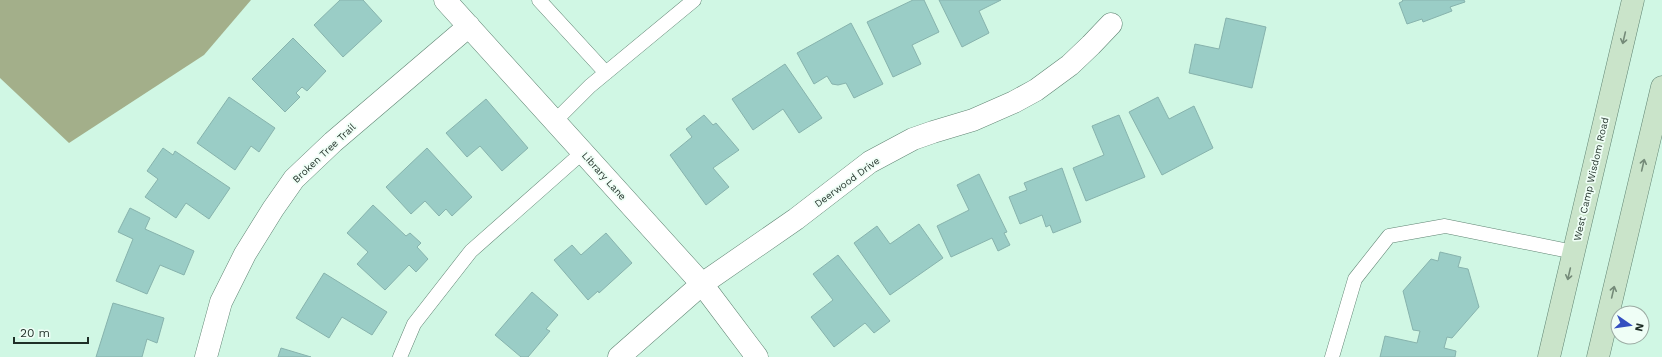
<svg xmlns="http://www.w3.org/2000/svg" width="1662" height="357" font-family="'Work Sans',sans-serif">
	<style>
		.forest { fill: #a3af8a }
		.building { fill: #9acdc6; stroke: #87b3ad }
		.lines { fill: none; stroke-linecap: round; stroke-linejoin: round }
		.service-casing { stroke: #608473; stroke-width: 15 }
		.minor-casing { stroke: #608473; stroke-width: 23 }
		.secondary-casing { stroke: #608473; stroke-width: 23 }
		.service { stroke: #fff; stroke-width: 14 }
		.minor { stroke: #fff; stroke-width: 22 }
		.secondary { stroke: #cae4ca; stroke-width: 22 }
		.oneway { stroke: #748a78 }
		.labels { text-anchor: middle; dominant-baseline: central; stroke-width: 3.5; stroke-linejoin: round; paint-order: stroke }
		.street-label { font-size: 10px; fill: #1f2f27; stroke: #effef6 }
	</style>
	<rect width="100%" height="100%" fill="#d0f7e4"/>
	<path class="forest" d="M 0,0 L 251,0 L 204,55 L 69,143 L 0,78 Z"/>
	<path class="building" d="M 340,0 L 363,0 L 382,21 L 343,57 L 314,25 Z
		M 913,0 L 924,0 L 939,32 L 912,45 L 921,64 L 893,77 L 867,22 Z
		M 939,0 L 1001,0 L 979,11 L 989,33 L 962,47 Z
		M 1402,0 L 1464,0 L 1465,2 L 1450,7 L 1452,11 L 1423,22 L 1422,19 L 1407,24 L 1399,3 L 1403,1 Z
		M 1226,18 L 1266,27 L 1252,88 L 1189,73 L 1195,44 L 1219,49 Z
		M 851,23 L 883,84 L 854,98 L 846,83 L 838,85 L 832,84 L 827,76 L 814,84 L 797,53 Z
		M 293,38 L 326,71 L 307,91 L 302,87 L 296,93 L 300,97 L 285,112 L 252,79 Z
		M 785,64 L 822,118 L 799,133 L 783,109 L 753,130 L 732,99 Z
		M 229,97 L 275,128 L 259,152 L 251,146 L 235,170 L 197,143 Z
		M 1158,97 L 1169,119 L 1194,106 L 1213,148 L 1162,175 L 1129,112 Z
		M 486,99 L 528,148 L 502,171 L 480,146 L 467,157 L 446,133 Z
		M 704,115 L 713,125 L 716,123 L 739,150 L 713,168 L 729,187 L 706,205 L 670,155 L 692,137 L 686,129 Z
		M 1119,115 L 1145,177 L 1086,201 L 1073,168 L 1104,155 L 1092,126 Z
		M 163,148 L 173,155 L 175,151 L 230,188 L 209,219 L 186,203 L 176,218 L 145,197 L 158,179 L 147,171 Z
		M 427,148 L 472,197 L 452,216 L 446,209 L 439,216 L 425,201 L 411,214 L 386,187 Z
		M 1062,168 L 1081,222 L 1053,233 L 1050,225 L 1046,227 L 1042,215 L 1020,224 L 1009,197 L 1027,190 L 1024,183 Z
		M 979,174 L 1007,232 L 1004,233 L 1010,245 L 998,251 L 992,238 L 951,257 L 937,226 L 969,210 L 957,185 Z
		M 373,205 L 406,236 L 410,233 L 421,243 L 417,247 L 428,259 L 416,272 L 409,265 L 385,290 L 357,264 L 368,252 L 347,233 Z
		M 130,208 L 150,218 L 145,229 L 194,251 L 184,275 L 160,265 L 147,294 L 116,281 L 133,239 L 118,232 Z
		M 919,224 L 943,258 L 890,295 L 854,243 L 877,226 L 890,244 Z
		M 606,233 L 632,263 L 599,293 L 598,291 L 588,300 L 554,260 L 572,245 L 581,255 Z
		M 1440,252 L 1461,257 L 1458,267 L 1468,269 L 1479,307 L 1452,338 L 1447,337 L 1444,348 L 1456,351 L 1455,357 L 1380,357 L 1385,336 L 1417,343 L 1420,331 L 1413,330 L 1403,291 L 1431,259 L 1438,261 Z
		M 838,255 L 890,321 L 874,333 L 865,323 L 834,347 L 811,317 L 833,300 L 813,274 Z
		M 324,273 L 387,312 L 372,335 L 342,317 L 329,338 L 296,318 Z
		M 532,292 L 558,315 L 546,329 L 550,331 L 528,357 L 521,357 L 495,335 Z
		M 113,303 L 164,318 L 157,343 L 147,339 L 142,357 L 96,357 Z
		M 281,348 L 311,357 L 278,357 Z"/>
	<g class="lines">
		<g class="service-casing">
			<path id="service" d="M 539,0 L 606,73
				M 555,121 L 590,86 L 694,0
				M 400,357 L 414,324 L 471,251 L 583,152
				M 1332,357 L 1355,279 L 1389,236 L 1445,226 L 1574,252"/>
		</g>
		<g class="minor-casing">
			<path id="minor" d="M 445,0 L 702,284 L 757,357
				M 206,357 L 221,302 L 245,254 L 273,209 L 294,179 L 333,142 L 469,26
				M 619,357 L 702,284 L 796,219 L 870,162 L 913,139 L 933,132 L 973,120 L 1014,102 L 1036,90 L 1070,65 L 1091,45 L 1111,24"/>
		</g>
		<g class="secondary-casing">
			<path id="secondary" d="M 1549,357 L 1633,0
				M 1598,357 L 1662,87"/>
		</g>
		<use href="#service" class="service"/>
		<use href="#minor" class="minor"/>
		<use href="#secondary" class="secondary"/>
	</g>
	<defs><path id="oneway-shaft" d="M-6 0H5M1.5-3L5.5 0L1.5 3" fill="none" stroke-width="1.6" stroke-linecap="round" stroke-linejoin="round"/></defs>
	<g class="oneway">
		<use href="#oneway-shaft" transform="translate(1624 38) rotate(103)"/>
		<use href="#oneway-shaft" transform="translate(1643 165) rotate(-77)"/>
		<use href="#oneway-shaft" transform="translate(1569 274) rotate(103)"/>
		<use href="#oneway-shaft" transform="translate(1613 292) rotate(-77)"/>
	</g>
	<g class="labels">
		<g class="street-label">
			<text transform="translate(324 153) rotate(-43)">Broken Tree Trail</text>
			<text transform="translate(604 176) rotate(48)">Library Lane</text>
			<text transform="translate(1591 179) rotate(-77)">West Camp Wisdom Road</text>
			<text transform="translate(847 182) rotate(-36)">Deerwood Drive</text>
		</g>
	</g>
	<g transform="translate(1630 325) rotate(103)"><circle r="19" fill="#effef6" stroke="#9caba3"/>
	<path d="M0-3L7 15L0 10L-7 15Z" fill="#334fc0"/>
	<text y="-6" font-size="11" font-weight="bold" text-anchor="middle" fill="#1f2f27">N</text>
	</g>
	<path d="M14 337v6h74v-6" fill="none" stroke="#1f2f27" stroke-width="2"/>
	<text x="20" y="337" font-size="12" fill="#1f2f27" stroke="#effef6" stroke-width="3" paint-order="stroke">20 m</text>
</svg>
